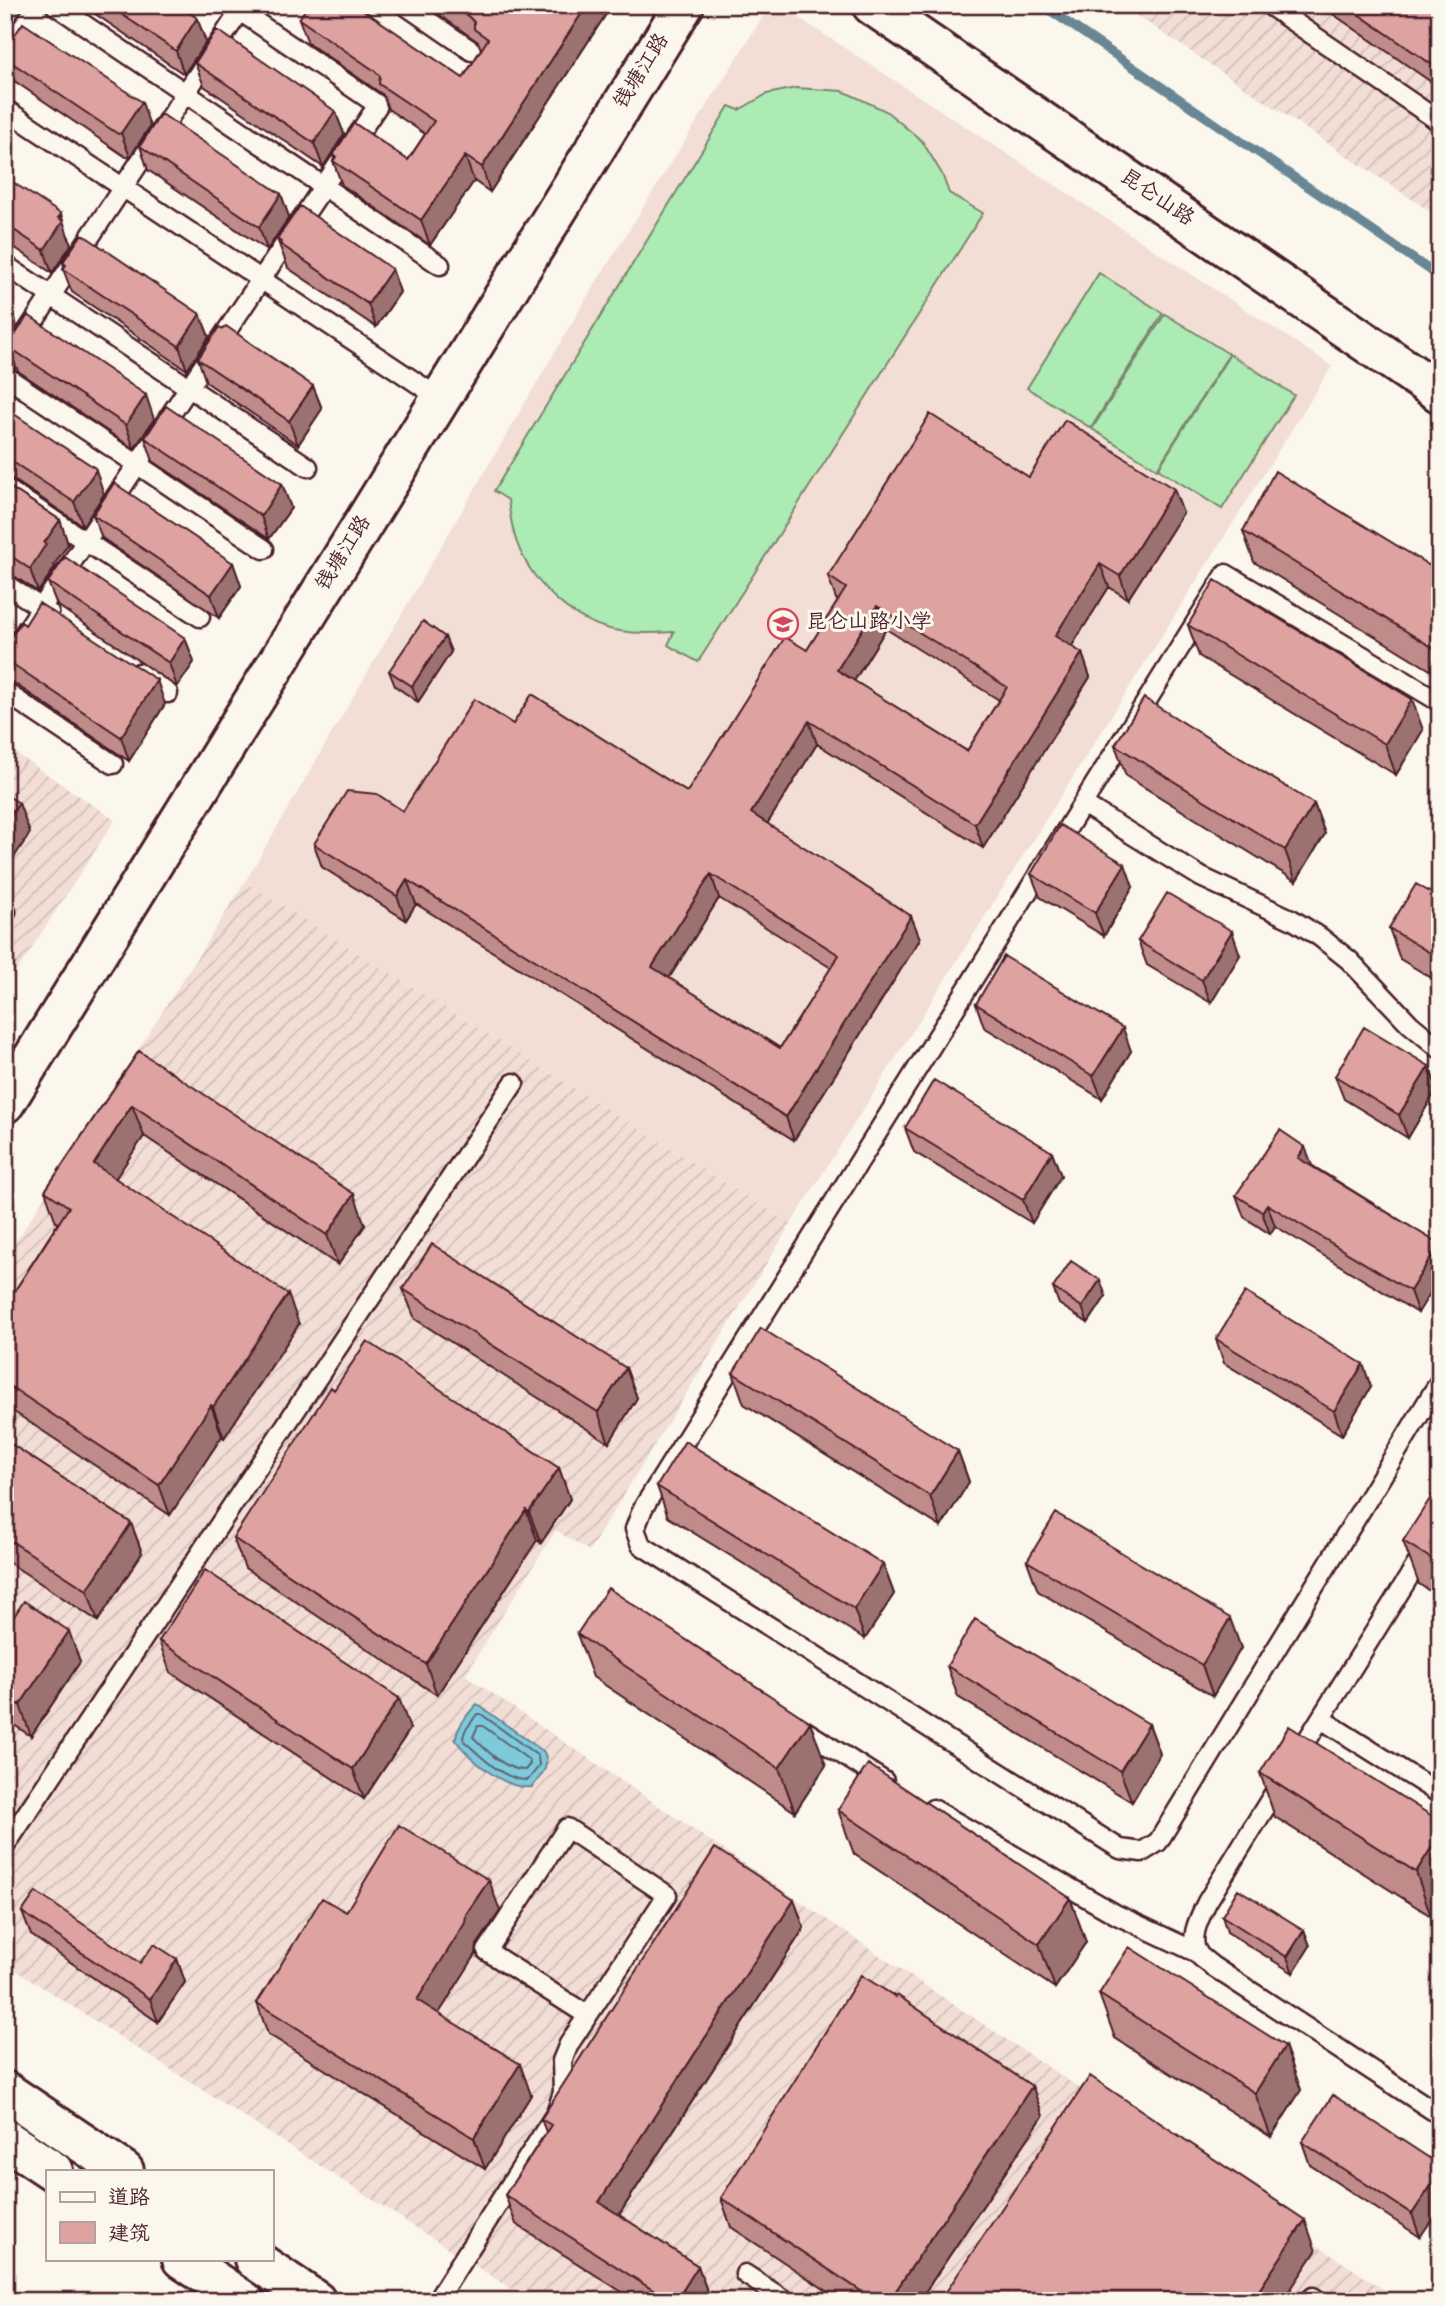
<svg xmlns="http://www.w3.org/2000/svg" width="1445" height="2306" font-family="Dekko,'LXGW WenKai TC',sans-serif">
	<style>
		.built { fill: #f2ded5 }
		.industrial { fill: url(#industrial-furrows) }
		.garden { fill: #acebb3; stroke: #7b856f; stroke-width: 2 }
		.water { fill: #7dcadb; stroke: #698695; stroke-width: 2 }
		.lines { fill: none; stroke-linecap: round; stroke-linejoin: round }
		.shore { stroke: #5e6371; stroke-width: 2 }
		.stream { stroke: #698695; stroke-width: 9 }
		.service-casing { stroke: #4a1f2b; stroke-width: 23 }
		.tertiary-casing { stroke: #4a1f2b; stroke-width: 44 }
		.service { stroke: #fbf7ec; stroke-width: 18 }
		.tertiary { stroke: #fbf7ec; stroke-width: 38 }
		.wall { fill: #bf8c8a; stroke: #4a1f2b; stroke-width: 2; fill-rule: evenodd }
		.shaded-wall { fill: #9b7270; stroke: #4a1f2b; stroke-width: 2 }
		.building { fill: #dea3a0; stroke: #4a1f2b; stroke-width: 2; fill-rule: evenodd }
		.labels { text-anchor: middle; dominant-baseline: central; stroke-width: 6; stroke-linejoin: round; paint-order: stroke }
		.street-label { font-size: 21px; fill: #4a1f2b; stroke: #fbf7ec }
		.poi-label { font-size: 21px; fill: #4a1f2b; stroke: #fbf7ec; text-anchor: start }
	</style>
	<defs>
		<pattern id="industrial-furrows" width="10" height="10" patternUnits="userSpaceOnUse" patternTransform="scale(1.75)"><rect width="10" height="10" fill="#f2ded5"/><path d="M-1 1l2-2M0 10L10 0M9 11l2-2" fill="none" stroke="#d1beb7"/></pattern>
	</defs>
	<rect width="100%" height="100%" fill="#fbf7ec"/>
	<filter id="ink" filterUnits="userSpaceOnUse"><feTurbulence type="fractalNoise" baseFrequency=".0143" numOctaves="2"/><feDisplacementMap in="SourceGraphic" scale="14" xChannelSelector="R" yChannelSelector="G"/><feConvolveMatrix kernelMatrix="1 2 1 2 8 2 1 2 1" color-interpolation-filters="sRGB"/></filter>
	<g filter="url(#ink)">
		<path class="built" d="M 770,5 L 779,5 L 1332,366 L 791,1224 L 245,882 L 587,297 Z"/>
		<path class="industrial" d="M 1121,5 L 1440,5 L 1440,218 Z
			M 5,746 L 115,820 L 5,989 Z
			M 245,882 L 791,1224 L 589,1551 L 556,1530 L 465,1675 L 894,1965 L 1401,2301 L 530,2301 L 5,1963 L 5,1259 Z"/>
		<path class="garden" d="M 796,88 L 843,91 L 886,111 L 922,141 L 942,174 L 949,193 L 983,213 L 698,662 L 668,645 L 674,632 C 655,633 638,634 620,631 C 574,624 533,585 517,543 C 512,530 510,514 508,500 L 494,491 L 729,106 L 739,110 L 767,94 Z
			M 1099,273 L 1163,313 L 1091,428 L 1027,388 Z
			M 1165,314 L 1229,354 L 1157,469 L 1092,429 Z
			M 1230,354 L 1294,395 L 1222,509 L 1158,469 Z"/>
		<path class="water" d="M 477,1704 L 544,1752 C 551,1766 541,1776 532,1787 C 506,1791 469,1759 455,1739 C 459,1724 467,1714 477,1704 Z"/>
		<g class="lines">
			<path class="shore" d="M 477,1714 L 481,1714 L 538,1756 L 539,1766 L 528,1780 C 504,1781 482,1757 465,1742 L 463,1737 L 465,1731 Z
				M 478,1726 L 483,1726 L 529,1760 L 530,1764 L 525,1770 C 506,1771 486,1750 473,1737 Z"/>
			<path class="stream" d="M 1042,5 L 1440,277"/>
			<g class="service-casing">
				<path id="service" d="M 55,5 L 440,265
					M 405,5 L 472,51
					M 1269,5 L 1440,122
					M 5,17 L 13,5
					M 5,109 L 441,399
					M 5,265 L 308,467
					M 5,365 L 244,5
					M 5,376 L 264,549
					M 5,488 L 200,617
					M 5,584 L 49,613
					M 5,662 L 378,105 L 231,5
					M 139,673 L 168,693
					M 5,692 L 113,764
					M 1440,702 L 1226,574 L 643,1508 L 635,1529 L 641,1545 L 1120,1849 L 1142,1852 L 1158,1842 L 1440,1381
					M 1083,804 L 1201,877 L 1293,920 L 1320,937 L 1349,960 L 1410,1024 L 1440,1049
					M 5,911 L 6,912
					M 1321,1719 L 1440,1794
					M 796,1725 L 884,1781
					M 1296,1758 L 1440,1527
					M 1281,1782 L 1207,1902 C 1200,1917 1188,1938 1198,1954 C 1201,1958 1208,1962 1212,1966 L 1440,2115
					M 933,1809 L 1117,1915 L 1198,1953
					M 5,1846 L 514,1083
					M 745,2274 L 786,2301
					M 436,2301 L 555,2115 L 563,2093 L 562,2061 L 569,2044 L 667,1895 L 567,1828 L 487,1951 L 587,2015
					M 1311,2301 L 1313,2297 L 1319,2301"/>
			</g>
			<g class="tertiary-casing">
				<path id="tertiary" d="M 872,5 L 1440,393
					M 5,1103 L 684,5
					M 5,2091 L 124,2171
					M 5,2139 L 53,2171
					M 182,2259 L 244,2301
					M 254,2259 L 316,2301"/>
			</g>
			<use href="#service" class="service"/>
			<use href="#tertiary" class="tertiary"/>
		</g>
		<path class="wall" d="M 82,5 L 178,5 L 197,18 L 206,42 L 184,74 Z
			M 425,5 L 612,5 L 490,192 L 474,181 L 430,245 L 342,185 L 333,161 L 334,159 L 333,155 L 408,160 L 425,134 L 388,109 L 383,95 L 308,43 L 299,19 L 463,78 L 481,49 L 478,42 Z
			M 1320,5 L 1440,5 L 1440,88 Z
			M 5,49 L 150,126 L 130,157 L 126,157 L 10,78 L 5,67 Z
			M 195,63 L 335,111 L 344,134 L 323,167 L 204,86 Z
			M 140,146 L 281,194 L 289,217 L 267,250 L 148,170 Z
			M 5,177 L 69,237 L 71,245 L 52,273 L 5,241 Z
			M 277,239 L 392,269 L 400,292 L 376,327 L 288,268 Z
			M 63,262 L 200,314 L 209,337 L 187,370 L 72,292 L 63,269 L 64,267 Z
			M 8,346 L 154,419 L 134,449 L 18,371 Z
			M 198,359 L 313,386 L 322,409 L 298,445 L 206,382 Z
			M 5,408 L 104,494 L 83,526 L 11,478 L 5,478 Z
			M 145,438 L 282,484 L 291,508 L 269,539 L 153,461 Z
			M 1029,477 L 1183,513 L 1128,599 L 1109,587 L 1071,647 L 1082,653 L 1090,677 L 983,848 L 817,744 L 767,824 L 911,916 L 920,939 L 794,1140 L 416,904 L 406,920 L 322,867 L 314,844 L 403,811 L 513,724 L 687,792 L 807,650 L 838,601 L 836,599 L 828,576 ZM 886,629 L 999,700 L 967,751 L 854,681 ZM 719,898 L 831,968 L 780,1048 L 669,978 Z
			M 5,484 L 60,520 L 68,544 L 54,565 L 55,567 L 38,592 L 5,570 Z
			M 93,515 L 233,563 L 241,586 L 219,618 L 102,538 Z
			M 1243,531 L 1440,572 L 1440,676 L 1254,562 Z
			M 48,582 L 185,638 L 194,662 L 177,687 L 57,605 Z
			M 1188,625 L 1423,730 L 1396,775 L 1199,656 Z
			M 445,637 L 451,652 L 418,702 L 395,686 L 389,671 Z
			M 5,646 L 165,704 L 129,761 L 5,677 Z
			M 1115,745 L 1314,804 L 1325,834 L 1296,881 L 1126,776 Z
			M 1031,874 L 1133,887 L 1104,936 L 1040,897 Z
			M 1440,898 L 1440,983 L 1400,959 L 1389,928 Z
			M 1138,941 L 1240,955 L 1211,1003 L 1147,965 Z
			M 976,1004 L 1131,1051 L 1102,1099 L 984,1027 Z
			M 139,1051 L 365,1225 L 338,1265 L 144,1136 L 115,1178 L 299,1324 L 224,1438 L 222,1436 L 170,1515 L 5,1406 L 5,1299 L 14,1292 L 58,1223 L 56,1222 L 45,1191 Z
			M 1429,1066 L 1437,1089 L 1408,1138 L 1344,1099 L 1335,1076 Z
			M 905,1128 L 1052,1152 L 1061,1176 L 1032,1223 L 914,1152 Z
			M 1313,1166 L 1440,1245 L 1418,1313 L 1275,1226 L 1270,1234 L 1244,1217 L 1236,1195 Z
			M 1053,1288 L 1106,1296 L 1088,1323 L 1059,1304 Z
			M 403,1289 L 626,1368 L 637,1398 L 609,1443 L 415,1319 Z
			M 1216,1339 L 1371,1387 L 1342,1435 L 1224,1363 Z
			M 733,1373 L 958,1451 L 969,1482 L 941,1527 L 744,1404 Z
			M 334,1390 L 559,1468 L 570,1499 L 541,1543 L 537,1540 L 437,1695 L 245,1568 L 233,1538 Z
			M 5,1440 L 131,1523 L 142,1553 L 98,1621 L 5,1560 Z
			M 657,1486 L 883,1564 L 894,1594 L 865,1639 L 668,1517 Z
			M 1440,1498 L 1440,1598 L 1419,1584 L 1403,1541 Z
			M 1027,1561 L 1241,1648 L 1213,1696 L 1038,1591 Z
			M 5,1630 L 80,1662 L 31,1736 L 5,1719 Z
			M 577,1634 L 826,1765 L 795,1812 L 593,1677 Z
			M 159,1641 L 410,1729 L 364,1799 L 170,1672 Z
			M 947,1666 L 1149,1724 L 1160,1754 L 1132,1802 L 958,1697 Z
			M 1260,1773 L 1440,1821 L 1431,1916 L 1275,1817 Z
			M 838,1810 L 1070,1898 L 1086,1942 L 1055,1988 L 854,1854 Z
			M 794,1900 L 804,1928 L 619,2215 L 698,2266 L 708,2294 L 704,2301 L 636,2301 L 516,2224 L 505,2195 L 546,2132 L 541,2119 Z
			M 500,1911 L 477,1945 L 476,1954 L 438,2014 L 531,2095 L 485,2169 L 268,2034 L 257,2003 L 346,1912 Z
			M 22,1912 L 140,1963 L 177,1959 L 185,1982 L 158,2022 L 31,1935 Z
			M 1222,1916 L 1304,1930 L 1310,1946 L 1293,1973 L 1227,1932 Z
			M 1099,1994 L 1285,2046 L 1301,2090 L 1271,2137 L 1115,2038 Z
			M 1032,2086 L 1043,2116 L 919,2301 L 842,2301 L 731,2227 L 721,2198 Z
			M 1302,2142 L 1440,2165 L 1420,2237 L 1310,2165 Z"/>
		<path class="shaded-wall" d="M 587,5 L 612,5 L 490,192 L 482,167 Z
			M 197,18 L 206,42 L 184,74 L 176,51 Z
			M 142,102 L 150,126 L 130,157 L 121,133 Z
			M 335,111 L 344,134 L 323,167 L 314,143 Z
			M 465,156 L 474,181 L 430,245 L 421,220 Z
			M 281,194 L 289,217 L 267,250 L 259,227 Z
			M 61,214 L 71,245 L 52,273 L 44,250 Z
			M 392,269 L 400,292 L 376,327 L 368,304 Z
			M 8,298 L 17,326 L 5,344 L 5,308 L 6,301 Z
			M 200,314 L 209,337 L 187,370 L 179,346 Z
			M 313,386 L 322,409 L 298,445 L 289,421 Z
			M 146,395 L 154,419 L 134,449 L 126,425 Z
			M 96,470 L 104,494 L 83,526 L 74,502 Z
			M 282,484 L 291,508 L 269,539 L 261,516 Z
			M 1174,489 L 1183,513 L 1128,599 L 1120,576 Z
			M 60,520 L 68,544 L 54,565 L 55,567 L 38,592 L 30,569 L 44,543 Z
			M 233,563 L 241,586 L 219,618 L 211,595 Z
			M 1100,564 L 1109,587 L 1063,660 L 1055,636 Z
			M 877,606 L 886,629 L 846,694 L 837,670 Z
			M 5,618 L 11,633 L 5,642 Z
			M 445,637 L 451,652 L 418,702 L 412,686 Z
			M 185,638 L 194,662 L 177,687 L 169,663 Z
			M 1082,653 L 1090,677 L 983,848 L 975,824 Z
			M 157,680 L 165,704 L 129,761 L 121,737 Z
			M 1412,699 L 1423,730 L 1396,775 L 1385,744 Z
			M 809,721 L 817,744 L 759,837 L 751,813 Z
			M 19,803 L 30,833 L 5,871 L 5,823 Z
			M 1314,804 L 1325,834 L 1296,881 L 1285,850 Z
			M 1125,864 L 1133,887 L 1104,936 L 1095,913 Z
			M 711,874 L 719,898 L 661,991 L 652,967 Z
			M 407,880 L 416,904 L 406,920 L 397,896 Z
			M 911,916 L 920,939 L 794,1140 L 786,1117 Z
			M 1232,931 L 1240,955 L 1211,1003 L 1202,980 Z
			M 1123,1028 L 1131,1051 L 1102,1099 L 1093,1076 Z
			M 1429,1066 L 1437,1089 L 1408,1138 L 1399,1115 Z
			M 132,1105 L 144,1136 L 105,1194 L 94,1164 Z
			M 1305,1147 L 1313,1168 L 1298,1158 Z
			M 1052,1152 L 1061,1176 L 1032,1223 L 1023,1200 Z
			M 354,1194 L 365,1225 L 338,1265 L 327,1235 Z
			M 1267,1204 L 1275,1226 L 1270,1234 L 1262,1212 Z
			M 1439,1244 L 1440,1277 L 1418,1313 L 1410,1291 Z
			M 1100,1280 L 1106,1296 L 1088,1323 L 1082,1307 Z
			M 288,1294 L 299,1324 L 224,1438 L 213,1407 Z
			M 1363,1364 L 1371,1387 L 1342,1435 L 1334,1411 Z
			M 626,1368 L 637,1398 L 609,1443 L 598,1412 Z
			M 211,1405 L 222,1436 L 170,1515 L 159,1485 Z
			M 958,1451 L 969,1482 L 941,1527 L 930,1496 Z
			M 559,1468 L 570,1499 L 541,1543 L 529,1512 Z
			M 526,1510 L 537,1540 L 437,1695 L 426,1664 Z
			M 131,1523 L 142,1553 L 98,1621 L 87,1590 Z
			M 883,1564 L 894,1594 L 865,1639 L 854,1609 Z
			M 1230,1618 L 1241,1648 L 1213,1696 L 1202,1665 Z
			M 69,1631 L 80,1662 L 31,1736 L 20,1705 Z
			M 399,1698 L 410,1729 L 364,1799 L 353,1769 Z
			M 810,1722 L 826,1765 L 795,1812 L 779,1768 Z
			M 1149,1724 L 1160,1754 L 1132,1802 L 1120,1771 Z
			M 1440,1834 L 1440,1903 L 1431,1916 L 1416,1872 Z
			M 489,1880 L 500,1911 L 477,1945 L 476,1954 L 428,2031 L 417,2000 L 466,1914 Z
			M 1070,1898 L 1086,1942 L 1055,1988 L 1039,1944 Z
			M 794,1900 L 804,1928 L 609,2230 L 599,2202 Z
			M 1304,1930 L 1310,1946 L 1293,1973 L 1287,1957 Z
			M 177,1959 L 185,1982 L 158,2022 L 150,1999 Z
			M 1285,2046 L 1301,2090 L 1271,2137 L 1255,2093 Z
			M 520,2064 L 531,2095 L 485,2169 L 474,2138 Z
			M 1032,2086 L 1043,2116 L 919,2301 L 889,2301 Z
			M 1440,2172 L 1440,2208 L 1420,2237 L 1412,2214 Z
			M 1305,2220 L 1316,2251 L 1283,2301 L 1252,2301 Z
			M 698,2266 L 708,2294 L 704,2301 L 676,2301 Z"/>
		<path class="building" d="M 108,5 L 178,5 L 197,18 L 176,51 Z
			M 308,5 L 356,5 L 463,78 L 488,39 L 474,29 L 474,22 L 469,17 L 452,5 L 587,5 L 482,167 L 465,156 L 421,220 L 333,161 L 336,157 L 333,155 L 354,123 L 408,160 L 434,121 L 379,84 L 380,76 L 375,71 L 299,19 Z
			M 1345,5 L 1440,5 L 1440,70 Z
			M 23,23 L 142,102 L 121,133 L 118,134 L 5,58 L 5,49 Z
			M 216,31 L 219,31 L 335,111 L 314,143 L 195,63 Z
			M 160,115 L 163,115 L 281,194 L 259,227 L 140,146 Z
			M 5,177 L 61,214 L 58,218 L 63,221 L 44,250 L 5,224 Z
			M 300,206 L 392,269 L 368,304 L 280,244 L 281,242 L 277,239 Z
			M 82,234 L 200,314 L 179,346 L 63,269 L 66,265 L 63,262 Z
			M 5,297 L 8,298 L 6,301 L 9,303 L 5,308 Z
			M 28,315 L 146,395 L 126,425 L 9,347 L 8,346 Z
			M 226,326 L 313,386 L 289,421 L 198,359 L 219,327 L 223,329 Z
			M 166,406 L 282,484 L 261,516 L 145,438 Z
			M 5,408 L 95,468 L 96,470 L 74,502 L 5,457 Z
			M 930,414 L 1029,477 L 1065,420 L 1174,489 L 1120,576 L 1100,564 L 1055,636 L 1082,653 L 975,824 L 809,721 L 751,813 L 911,916 L 786,1117 L 407,880 L 397,896 L 314,844 L 347,791 L 377,794 L 403,811 L 474,699 L 513,724 L 532,694 L 687,792 L 785,637 L 807,650 L 846,588 L 828,576 ZM 877,606 L 1007,687 L 967,751 L 837,670 ZM 711,874 L 839,955 L 780,1048 L 652,967 Z
			M 1275,471 L 1440,572 L 1440,652 L 1243,531 Z
			M 114,483 L 233,563 L 211,595 L 93,515 Z
			M 5,484 L 60,520 L 44,543 L 46,544 L 30,569 L 5,552 Z
			M 65,557 L 185,638 L 169,663 L 48,582 Z
			M 1215,580 L 1412,699 L 1385,744 L 1188,625 Z
			M 39,603 L 157,680 L 121,737 L 5,659 L 5,646 L 21,622 L 25,625 Z
			M 423,621 L 445,637 L 412,686 L 389,671 Z
			M 1144,698 L 1314,804 L 1285,850 L 1115,745 Z
			M 5,794 L 19,803 L 5,823 Z
			M 1060,825 L 1125,864 L 1095,913 L 1031,874 Z
			M 1416,884 L 1440,898 L 1440,959 L 1389,928 Z
			M 1167,893 L 1232,931 L 1202,980 L 1138,941 Z
			M 1004,956 L 1123,1028 L 1093,1076 L 976,1004 Z
			M 1364,1027 L 1429,1066 L 1399,1115 L 1335,1076 Z
			M 139,1051 L 354,1194 L 327,1235 L 132,1105 L 94,1164 L 288,1294 L 213,1407 L 211,1405 L 159,1485 L 5,1383 L 5,1299 L 11,1291 L 14,1292 L 69,1207 L 45,1191 Z
			M 934,1080 L 1052,1152 L 1023,1200 L 905,1128 Z
			M 1280,1130 L 1305,1147 L 1298,1158 L 1439,1244 L 1410,1291 L 1267,1204 L 1262,1212 L 1236,1195 Z
			M 432,1244 L 626,1368 L 598,1412 L 403,1289 Z
			M 1071,1261 L 1100,1280 L 1082,1307 L 1053,1288 Z
			M 1245,1292 L 1363,1364 L 1334,1411 L 1216,1339 Z
			M 761,1328 L 958,1451 L 930,1496 L 733,1373 Z
			M 367,1341 L 559,1468 L 529,1512 L 526,1510 L 426,1664 L 233,1538 L 331,1387 L 334,1390 Z
			M 5,1440 L 131,1523 L 87,1590 L 5,1537 Z
			M 685,1441 L 883,1564 L 854,1609 L 657,1486 Z
			M 1433,1494 L 1440,1498 L 1440,1564 L 1403,1541 Z
			M 1056,1513 L 1230,1618 L 1202,1665 L 1027,1561 Z
			M 205,1570 L 399,1698 L 353,1769 L 159,1641 Z
			M 608,1588 L 810,1722 L 779,1768 L 577,1634 Z
			M 24,1601 L 69,1631 L 20,1705 L 5,1695 L 5,1630 Z
			M 975,1619 L 1149,1724 L 1120,1771 L 947,1666 Z
			M 1289,1726 L 1440,1821 L 1440,1834 L 1416,1872 L 1260,1773 Z
			M 868,1764 L 1070,1898 L 1039,1944 L 838,1810 Z
			M 399,1825 L 489,1880 L 466,1914 L 465,1923 L 417,2000 L 520,2064 L 474,2138 L 257,2003 L 322,1898 L 346,1912 Z
			M 715,1848 L 794,1900 L 599,2202 L 698,2266 L 676,2301 L 670,2301 L 505,2195 L 551,2125 L 541,2119 Z
			M 1238,1889 L 1304,1930 L 1287,1957 L 1222,1916 Z
			M 36,1892 L 140,1963 L 154,1944 L 177,1959 L 150,1999 L 22,1912 Z
			M 1129,1947 L 1285,2046 L 1255,2093 L 1099,1994 Z
			M 861,1975 L 896,1997 L 897,1995 L 1032,2086 L 889,2301 L 876,2301 L 721,2198 Z
			M 1090,2076 L 1305,2220 L 1252,2301 L 940,2301 Z
			M 1333,2095 L 1440,2165 L 1440,2172 L 1412,2214 L 1302,2142 Z"/>
	</g>
	<defs>
		<g id="school-ring" transform="scale(1.575)"><circle r="9.5" fill="#fbf7ec" stroke="#d1495b" stroke-width="1.5"/><path d="M0-5L7-2L0 1L-7-2ZM-4 1L0 2.5L4 1V4Q0 6-4 4Z" fill="#d1495b"/></g>
	</defs>
	<g fill-rule="evenodd">
		<use href="#school-ring" x="783" y="624"/>
	</g>
	<g class="labels">
		<g class="street-label">
			<text transform="translate(643 72) rotate(-58)">钱塘江路</text>
			<text transform="translate(1156 199) rotate(34)">昆仑山路</text>
			<text transform="translate(345 554) rotate(-58)">钱塘江路</text>
		</g>
		<g class="poi-label">
			<text x="806" y="624">昆仑山路小学</text>
		</g>
	</g>
	<rect width="1445" height="2306" fill="none" stroke="#fbf7ec" stroke-width="28"/>
	<rect x="14" y="14" width="1417" height="2278" fill="none" stroke="#4a1f2b" stroke-width="2.5" filter="url(#ink)"/>
	<rect x="46" y="2170" width="228" height="91" fill="#fbf7ec" stroke="#b4a19f" stroke-width="2"/>
	<rect x="60" y="2192" width="35" height="10" fill="#fbf7ec" stroke="#b4a19f" stroke-width="2"/>
	<text x="108" y="2204" font-size="21" fill="#4a1f2b">道路</text>
	<rect x="60" y="2222" width="35" height="21" fill="#dea3a0" stroke="#b4a19f" stroke-width="2"/>
	<text x="108" y="2240" font-size="21" fill="#4a1f2b">建筑</text>
</svg>
